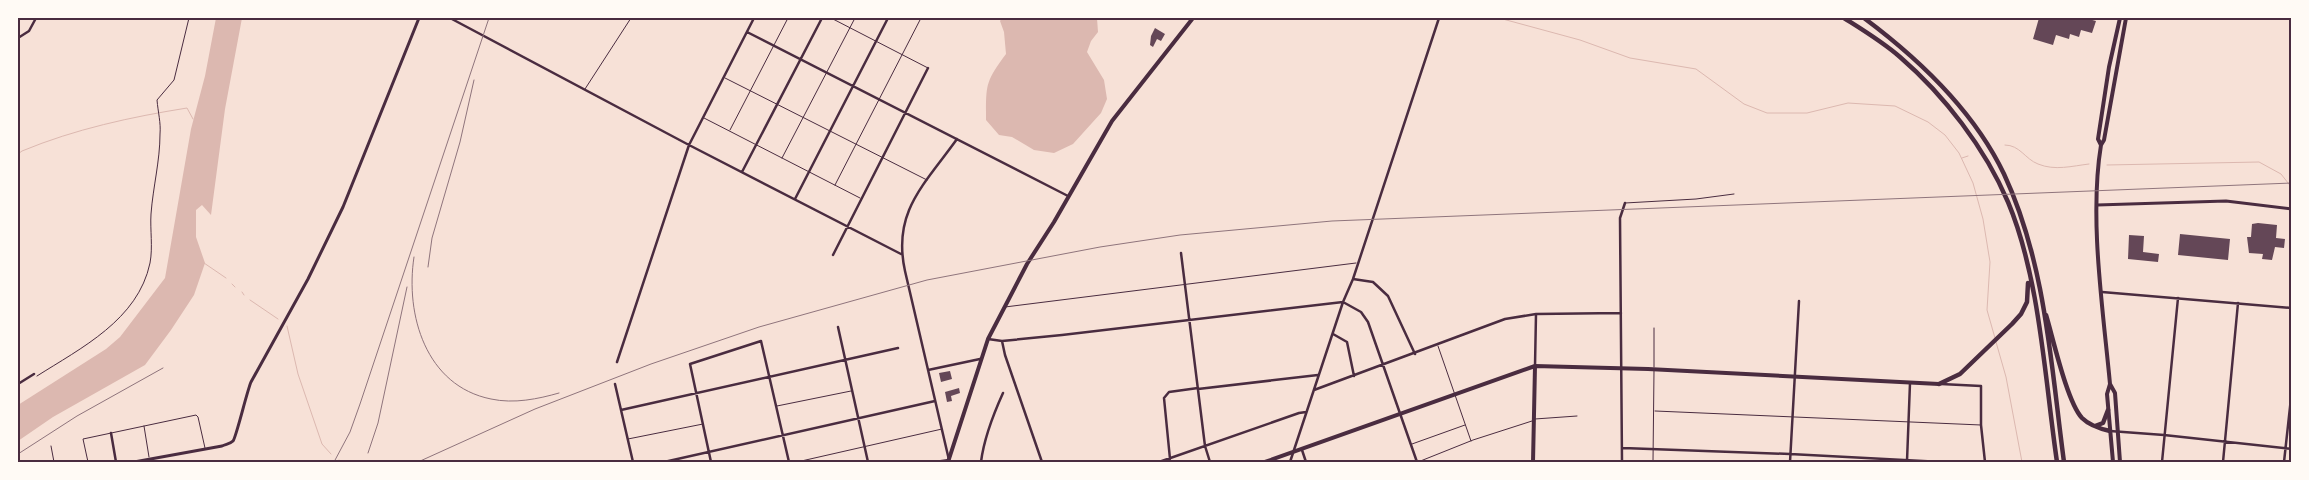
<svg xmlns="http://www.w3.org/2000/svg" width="2309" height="480" font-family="Commissioner,sans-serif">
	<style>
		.water { fill: #dcb8b0 }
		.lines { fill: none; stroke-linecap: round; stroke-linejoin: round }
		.stream { stroke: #dcb8b0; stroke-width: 1 }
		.building { fill: #644757 }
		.path { stroke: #4a2c40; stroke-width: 1 }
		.service { stroke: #4a2c40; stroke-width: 1 }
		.minor { stroke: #4a2c40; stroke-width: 2.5 }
		.tertiary { stroke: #4a2c40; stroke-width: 3 }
		.secondary { stroke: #4a2c40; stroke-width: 4 }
		.primary { stroke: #4a2c40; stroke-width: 4 }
		.motorway { stroke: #4a2c40; stroke-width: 4.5 }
		.rail { stroke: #8f747c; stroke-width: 1 }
		.neatline { fill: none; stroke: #4a2c40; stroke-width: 2 }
	</style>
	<rect width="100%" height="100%" fill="#f7e1d7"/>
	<path class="water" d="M 216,18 L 242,18 L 225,109 L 211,215 L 202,205 L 196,210 L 196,237 L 205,263 L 194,295 L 171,330 L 145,365 L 53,417 L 18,441 L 18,405 L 106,349 L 120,337 L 165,278 L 191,129 L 205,76 Z
		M 1002,18 L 1097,18 L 1098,32 L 1091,41 L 1087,52 L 1104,80 L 1107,99 L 1101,113 L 1073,144 L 1054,153 L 1034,150 L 1012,137 L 999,135 L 986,120 C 986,85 985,82 1006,54 L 1004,32 L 1000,21 Z"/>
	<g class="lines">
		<path class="stream" d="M 1499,18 L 1580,40 L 1630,58 L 1696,69 L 1744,104 L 1767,113 L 1807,113 L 1848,103 L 1895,106 L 1928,122 L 1945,135 L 1959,153 L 1973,183 L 1983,219 L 1990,262 L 1987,310 L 1995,338
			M 2005,145 C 2020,145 2025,159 2038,164 C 2055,171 2072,166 2089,164
			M 18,154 L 22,151 C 75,129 131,117 187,108 L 193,119
			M 1962,158 L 1968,156
			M 2107,165 L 2259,162 L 2281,174 L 2292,188
			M 204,263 L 226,278
			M 232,284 L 235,287
			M 242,292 L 244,295
			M 250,300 L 278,319
			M 287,326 L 298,374 L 322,444 L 331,454
			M 1996,342 L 2006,377 L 2022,462
			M 339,462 L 339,460"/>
	</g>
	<path class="building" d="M 2039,18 L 2085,18 L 2096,21 L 2092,33 L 2081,30 L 2079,37 L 2070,34 L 2069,39 L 2056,35 L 2053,45 L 2033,39 Z
		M 1155,28 L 1165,34 L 1161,41 L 1157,39 L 1153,47 L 1150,45 L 1151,36 Z
		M 2258,223 L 2277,225 L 2276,238 L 2285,239 L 2284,248 L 2275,247 L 2272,260 L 2262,259 L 2263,254 L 2249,253 L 2247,237 L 2251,237 L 2252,224 Z
		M 2180,234 L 2230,239 L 2228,260 L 2178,255 Z
		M 2129,235 L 2144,236 L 2143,252 L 2159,254 L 2158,262 L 2128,259 Z
		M 950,371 L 952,379 L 941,382 L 939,373 Z
		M 959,388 L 960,393 L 951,396 L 952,401 L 947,402 L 945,392 Z"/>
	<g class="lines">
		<path class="path" d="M 37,376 C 81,348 138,320 150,263 C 153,247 150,230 151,214 C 153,187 160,161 160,134 C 161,123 158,112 157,100 L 174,80 L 189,18"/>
		<path class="service" d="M 831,18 L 928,68
			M 725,78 L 927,180
			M 585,89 L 631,18
			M 704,118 L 860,198
			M 730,130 L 788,18
			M 782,158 L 855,18
			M 835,185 L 921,18
			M 1625,203 L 1696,199 L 1734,194
			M 1005,307 L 1356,263
			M 1654,328 L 1654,367
			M 1438,346 L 1471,441
			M 777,406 L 851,391
			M 1655,411 L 1981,425
			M 1535,419 L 1577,416
			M 144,426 L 149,457
			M 628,439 L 703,424
			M 1412,444 L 1465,425
			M 51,446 L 54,462
			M 88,462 L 83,439 L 196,415 L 198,417 L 205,448
			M 797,462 L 942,429
			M 1418,462 L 1473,440 L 1532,421
			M 1653,462 L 1654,371"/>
		<path class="minor" d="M 450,18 L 689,145 L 901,254
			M 747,32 L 1068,196
			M 18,38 L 29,31 L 36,18
			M 742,172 L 822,18
			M 795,199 L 888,18
			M 1181,253 L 1205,446 L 1210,462
			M 833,255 L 928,68
			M 1353,279 L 1373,282 L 1388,296 L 1415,354
			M 2102,292 L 2292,308
			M 1343,302 L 1361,312 L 1368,322 L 1417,462
			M 838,327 L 868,462
			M 1333,334 L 1347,342 L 1354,376
			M 988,339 L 1002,341 L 1062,335 L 1343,302
			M 1002,341 L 1005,355 L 1042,462
			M 617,362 L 689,145 L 754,18
			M 1535,366 L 1536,314
			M 928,370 L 980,359
			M 18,384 L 34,374
			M 615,384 L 633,462
			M 1941,384 L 1981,386 L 1981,425 L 1985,462
			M 1198,389 L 1318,375
			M 1314,390 L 1505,319 L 1536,314 L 1621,313
			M 621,410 L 898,348
			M 2110,431 L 2164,435 L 2292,449
			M 111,433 L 116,462
			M 1623,448 L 1790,454 L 1942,462
			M 1302,450 L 1306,462
			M 1170,459 L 1164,398 L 1169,392 L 1198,388
			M 1907,461 L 1910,383
			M 664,462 L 935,401
			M 711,462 L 690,364 L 761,341 L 789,462
			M 935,462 L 949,460 L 905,271 C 892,212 924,185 957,139
			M 981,462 C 984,438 993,415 1003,393
			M 1159,462 L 1299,413 L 1306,412
			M 1290,462 L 1343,302 L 1353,279 L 1439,18
			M 1622,462 L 1620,218 L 1625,203
			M 1790,462 L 1799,301
			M 2162,462 L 2178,298
			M 2223,462 L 2238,303
			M 2284,462 L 2292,389"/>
		<path class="tertiary" d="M 2097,205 L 2226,201 L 2292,209
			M 134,462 L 222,446 C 226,444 230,444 233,441 C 236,438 247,391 251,382 L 308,279 L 343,207 L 419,18"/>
		<path class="secondary" d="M 948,462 L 988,339 L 1027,264 L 1054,222 L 1112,121 L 1193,18"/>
		<path class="primary" d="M 2101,145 L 2098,139 L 2109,67 L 2120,18
			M 2110,384 L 2107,394 L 2113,462
			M 1265,462 L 1535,366 L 1648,369 L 1939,384
			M 1533,462 L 1535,366
			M 2120,462 L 2115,393 L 2110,384 C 2103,309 2089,218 2101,145 L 2104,140 L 2126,18"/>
		<path class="motorway" d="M 1844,18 C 1863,30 1883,42 1900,57 C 1944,95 1985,148 2008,202 C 2040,278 2045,381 2057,462
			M 1864,18 C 1919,59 1974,111 2004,174 C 2046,264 2051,366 2064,462
			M 2046,315 C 2053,338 2067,402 2082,418 C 2089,425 2101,429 2110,431
			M 1939,384 L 1960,374 L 2012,324 L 2021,314 L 2027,302 L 2028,283
			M 2095,426 L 2103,423 L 2108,410"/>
		<path class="rail" d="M 414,257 C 405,315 426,386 491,399 C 514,404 538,399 559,393
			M 428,267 L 432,238 L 460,142 L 474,80
			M 368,453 L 378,423 L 407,287
			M 18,454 L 77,416 L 163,368
			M 334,462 L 350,432 L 360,404 L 489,18
			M 418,462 L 535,409 L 651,364 L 759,327 L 927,280 L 1100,247 L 1180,235 L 1332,221 L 2292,183"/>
	</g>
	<rect width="2309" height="480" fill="none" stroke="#fffaf5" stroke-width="38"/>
	<rect x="19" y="19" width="2271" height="442" class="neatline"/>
</svg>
